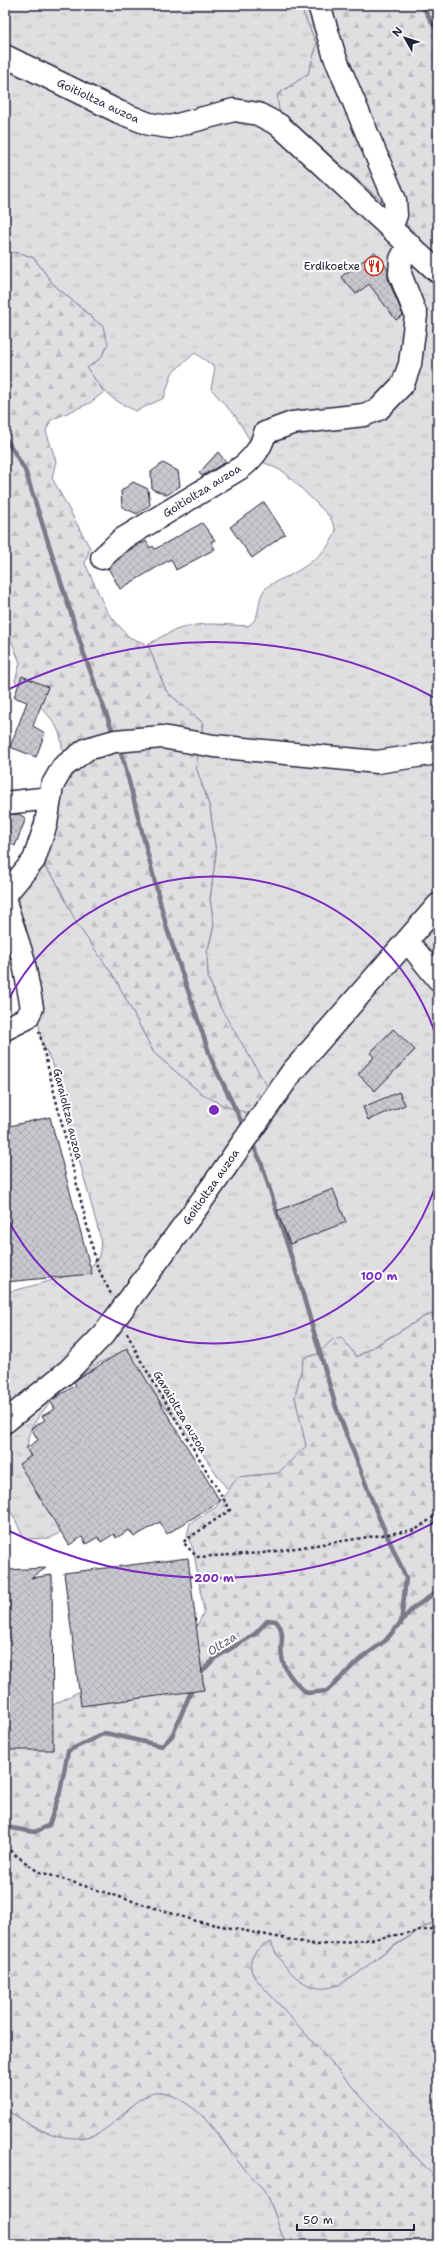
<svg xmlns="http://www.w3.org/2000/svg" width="443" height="2250" font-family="'Shantell Sans',sans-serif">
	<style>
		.grass { fill: url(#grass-tufts); stroke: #80808e }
		.forest { fill: url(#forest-firs); stroke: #80808e }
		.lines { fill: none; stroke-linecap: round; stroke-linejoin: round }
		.stream { stroke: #7a7a88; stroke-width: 4.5 }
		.building { fill: url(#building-cross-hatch); stroke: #22223b }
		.minor-casing { stroke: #22223b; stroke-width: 25 }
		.path { stroke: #22223b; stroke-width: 2.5; stroke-dasharray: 3 3; stroke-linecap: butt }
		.minor { stroke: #fff; stroke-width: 22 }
		.ring { fill: none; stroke: #7b2cbf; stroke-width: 2 }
		.labels { text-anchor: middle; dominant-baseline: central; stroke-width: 4; stroke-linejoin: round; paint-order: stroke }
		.street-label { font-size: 11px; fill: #22223b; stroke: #fff }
		.poi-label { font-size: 11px; fill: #22223b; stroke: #fff; text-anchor: end }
		.water-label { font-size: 12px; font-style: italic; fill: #5c5c6f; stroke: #fff }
		.centre { fill: #7b2cbf; stroke: #fff; stroke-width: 2 }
		.ring-label { font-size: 12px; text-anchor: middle; font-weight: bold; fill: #7b2cbf; stroke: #fff; stroke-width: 4; stroke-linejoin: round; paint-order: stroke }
	</style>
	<defs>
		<pattern id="grass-tufts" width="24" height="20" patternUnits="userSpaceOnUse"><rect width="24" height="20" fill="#dfdfe2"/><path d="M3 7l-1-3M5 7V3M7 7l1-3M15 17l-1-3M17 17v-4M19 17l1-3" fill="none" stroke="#bfbfc3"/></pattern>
		<pattern id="forest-firs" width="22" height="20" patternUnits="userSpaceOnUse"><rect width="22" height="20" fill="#dfdfe2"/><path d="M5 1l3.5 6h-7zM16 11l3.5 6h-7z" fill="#bfbfc3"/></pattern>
		<pattern id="building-cross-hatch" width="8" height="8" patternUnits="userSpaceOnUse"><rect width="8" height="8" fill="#c8c8cf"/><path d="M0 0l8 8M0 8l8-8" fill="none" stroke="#acacb3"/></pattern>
	</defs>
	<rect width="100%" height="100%" fill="#fff"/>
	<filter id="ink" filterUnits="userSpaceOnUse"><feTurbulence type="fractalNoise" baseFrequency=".025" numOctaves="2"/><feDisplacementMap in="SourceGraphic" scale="8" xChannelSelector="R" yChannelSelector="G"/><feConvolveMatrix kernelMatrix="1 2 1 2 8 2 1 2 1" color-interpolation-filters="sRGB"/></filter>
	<g filter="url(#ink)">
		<path class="grass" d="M 5,5 L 300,5 L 317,45 L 308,74 L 277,95 L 438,257 L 438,1312 L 424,1317 L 356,1357 L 333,1339 L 318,1354 L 304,1358 L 295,1397 L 307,1446 L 278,1473 L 238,1477 L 227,1489 L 195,1443 L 136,1372 L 115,1358 C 98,1359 84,1374 71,1384 C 57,1395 30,1421 28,1439 C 25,1464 53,1507 65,1529 L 51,1538 L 24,1539 L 14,1517 L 5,1503 L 5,1293 C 22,1288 90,1273 97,1260 C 101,1252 101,1244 100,1236 L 53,1065 L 41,1040 L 29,954 L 20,910 L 18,877 L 41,864 L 55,879 L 78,924 L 115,978 L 154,1053 L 201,1093 L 220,1006 L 208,977 L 207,953 L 214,925 L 210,899 L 216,853 L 210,808 L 196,767 L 203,723 L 166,691 L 148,645 C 186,620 204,623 247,626 C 263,619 255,601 265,589 C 271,583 281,579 289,576 C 307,566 330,551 336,530 L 330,517 L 302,489 L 284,472 L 263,462 L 236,417 L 211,389 L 215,367 L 195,353 L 172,373 L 164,398 L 136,411 C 109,398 104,393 87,368 L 101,358 L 103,327 L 53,284 L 34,258 L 20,253 L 5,252 Z
			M 438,1919 L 438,2180 C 375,2115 316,2045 255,1978 C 244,1961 254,1949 272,1941 L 276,1954 L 350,1979 L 385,1952 Z
			M 155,2092 C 195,2092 216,2136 239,2162 C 249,2174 262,2185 269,2200 C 277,2215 278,2231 288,2245 L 5,2245 L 5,2109 L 42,2132 L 120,2119 L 137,2100 Z"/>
		<path class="forest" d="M 300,5 L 438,5 L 438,257 L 400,217 L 279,110 L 277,95 L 308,74 L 317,45 Z
			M 5,252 L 20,253 L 34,258 L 53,284 L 103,327 L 108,344 L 101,358 L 87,368 L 104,392 L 90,403 L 51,420 L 46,431 L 56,461 L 52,478 L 90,548 L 85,563 L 107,612 L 129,637 L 148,645 L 166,691 L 203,723 L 196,767 L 210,808 L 216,853 L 210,899 L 214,925 L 207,953 L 208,977 L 220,1007 L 269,1089 L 251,1114 L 224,1106 L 201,1093 L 154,1053 L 115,978 L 77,924 L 55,879 L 45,867 C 52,833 74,757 56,726 C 49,713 26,693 15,681 L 20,663 L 5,624 Z
			M 438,1312 L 438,1919 C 421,1930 402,1940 386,1951 C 369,1963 355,1979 335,1986 C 306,1997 280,1965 271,1942 C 254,1949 244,1961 255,1978 C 317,2045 375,2115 438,2180 L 438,2245 L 288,2245 C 278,2231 277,2215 269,2200 C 262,2185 248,2174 237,2160 C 227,2148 219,2133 208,2121 C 199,2112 190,2105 179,2099 C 133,2073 124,2138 77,2138 C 48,2138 28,2123 5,2109 L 5,1725 L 18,1723 L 78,1692 L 116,1684 L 184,1655 L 204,1611 L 193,1548 L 187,1536 L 190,1523 L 215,1508 L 238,1477 L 278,1473 L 306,1446 L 295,1397 L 304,1358 L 318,1354 L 333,1339 L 341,1337 L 357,1357 L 424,1317 Z"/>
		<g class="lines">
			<path class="stream" d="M 422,5 L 438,33
				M 5,437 L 25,470 L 84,654 L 114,735
				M 118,746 L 124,762 L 167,929 L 212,1061 L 245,1129
				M 251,1141 L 261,1162 L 298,1278 L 336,1407 L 377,1513 L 406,1578 L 401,1624
				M 199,1675 L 215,1658 L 255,1634 L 268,1620 L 276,1621 C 287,1634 279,1642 282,1657 C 284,1672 296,1684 307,1693 L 327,1691 L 360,1659 L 385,1641 L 412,1609 L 435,1593 L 438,1588
				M 5,1827 L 35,1832 L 49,1825 L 60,1792 L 68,1751 L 105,1733 L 162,1746 L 172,1736 L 193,1687"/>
		</g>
		<path class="building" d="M 375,252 L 388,270 L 388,279 L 403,315 L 396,320 L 369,284 L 356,294 L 341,277 Z
			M 218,452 L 226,462 L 202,476 L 199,473 Z
			M 163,463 L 178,471 L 180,486 L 167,495 L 152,489 L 151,472 Z
			M 133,482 L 148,489 L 150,505 L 137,514 L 122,507 L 121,491 Z
			M 264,502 L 285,534 L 252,558 L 230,527 Z
			M 202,523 L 215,540 L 211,542 L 215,549 L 176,570 L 171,559 L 120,589 L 108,568 L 126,552 L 146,541 L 150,548 L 153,546 L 155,549 Z
			M 22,676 L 48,687 L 33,726 L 45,733 L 36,757 L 10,747 L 27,702 L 14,697 Z
			M 18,814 L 26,818 L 15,846 L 5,840 L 5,815 Z
			M 393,1029 L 415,1050 L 375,1091 L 358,1074 L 374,1057 L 370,1053 Z
			M 399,1092 L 405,1105 L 368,1120 L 363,1107 Z
			M 50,1117 L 92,1274 L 5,1282 L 5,1127 Z
			M 333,1189 L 346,1222 L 290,1244 L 277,1211 Z
			M 127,1348 L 220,1501 L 167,1534 L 160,1522 L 134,1537 L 129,1530 L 116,1538 L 114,1534 L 101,1542 L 98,1537 L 86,1544 L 82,1537 L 69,1545 L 19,1464 L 31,1456 L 26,1448 L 38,1440 L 31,1428 L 45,1420 L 42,1416 L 55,1409 L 50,1401 L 76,1385 L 74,1382 L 79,1378 Z
			M 188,1558 L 204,1690 L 81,1706 L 64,1573 Z
			M 46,1568 L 31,1578 L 52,1575 L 53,1750 L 5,1750 L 5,1570 Z"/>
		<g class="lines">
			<g class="minor-casing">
				<path id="minor" d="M 319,5 L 335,57 L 395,200 L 396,215 L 391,228
					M 5,56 L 119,112 L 149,124 L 170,127 L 234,110 L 258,114 L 279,125 L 438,272
					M 102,558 L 121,540 L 242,467 C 254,457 261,448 265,433 L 292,423 L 364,415 L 379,409 L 403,384 L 410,364 L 416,315 L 400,274 L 401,259 L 409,244
					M 5,803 L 50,798
					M 408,942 L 438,979
					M 5,1029 L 27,1018 L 32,1008 L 23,958 L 6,905 L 6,894 L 34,860 L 46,824 L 52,786 L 63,767 L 87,749 L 115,741 L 162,737 L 214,746 L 377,762 L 430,754 L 438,751
					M 5,1422 L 69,1370 L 104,1334 L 211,1188 L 292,1072 L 438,905"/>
			</g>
			<path class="path" d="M 39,1031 L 97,1266 L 111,1294
				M 127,1333 L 141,1361 L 230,1510 L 183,1542 L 197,1557 L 263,1553 L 415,1530 L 438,1514
				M 5,1847 L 37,1871 L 196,1921 L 317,1945 L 373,1939 L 438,1928"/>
			<use href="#minor" class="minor"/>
		</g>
	</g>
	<g class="ring">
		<path d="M438 1178A234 234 0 0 1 6 1216M6 1004A234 234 0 0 1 438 1042"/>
		<path d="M437 1521A468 468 0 0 1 5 1529M5 691A468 468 0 0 1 437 699"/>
	</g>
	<defs>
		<g id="restaurant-ring" transform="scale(1)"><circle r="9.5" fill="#fff" stroke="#c8321e" stroke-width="1.5"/><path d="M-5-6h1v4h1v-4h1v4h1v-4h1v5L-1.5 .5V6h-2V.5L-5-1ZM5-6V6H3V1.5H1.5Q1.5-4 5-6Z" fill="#c8321e"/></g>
	</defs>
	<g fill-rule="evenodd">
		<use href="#restaurant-ring" x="374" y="266"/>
	</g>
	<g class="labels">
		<g class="street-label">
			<text transform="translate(98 101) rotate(25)">Goitioltza auzoa</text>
			<text transform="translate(202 491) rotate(-32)">Goitioltza auzoa</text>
			<text transform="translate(68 1114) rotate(76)">Garaioltza auzoa</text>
			<text transform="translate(211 1187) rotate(-55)">Goitioltza auzoa</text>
			<text transform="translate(180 1412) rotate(59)">Garaioltza auzoa</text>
		</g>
		<g class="poi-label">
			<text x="360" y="266">Erdikoetxe</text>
		</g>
		<g class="water-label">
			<text transform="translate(222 1644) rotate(-33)">Oltza</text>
		</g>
	</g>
	<circle cx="214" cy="1110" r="6" class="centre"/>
	<g class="ring-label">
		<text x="379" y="1280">100 m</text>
		<text x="214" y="1582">200 m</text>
	</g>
	<rect width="443" height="2250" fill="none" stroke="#fff" stroke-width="20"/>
	<rect x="10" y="10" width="423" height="2230" fill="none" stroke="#22223b" stroke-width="1.5" filter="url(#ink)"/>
	<g transform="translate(405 38) rotate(309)" stroke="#ffffff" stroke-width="3" paint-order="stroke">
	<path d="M0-3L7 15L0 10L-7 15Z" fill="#22223b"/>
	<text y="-6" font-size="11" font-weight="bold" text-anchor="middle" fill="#22223b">N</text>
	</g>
	<path d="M297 2224v6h117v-6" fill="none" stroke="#22223b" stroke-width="2"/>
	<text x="303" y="2224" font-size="12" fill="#22223b" stroke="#ffffff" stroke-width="3" paint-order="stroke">50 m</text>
</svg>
